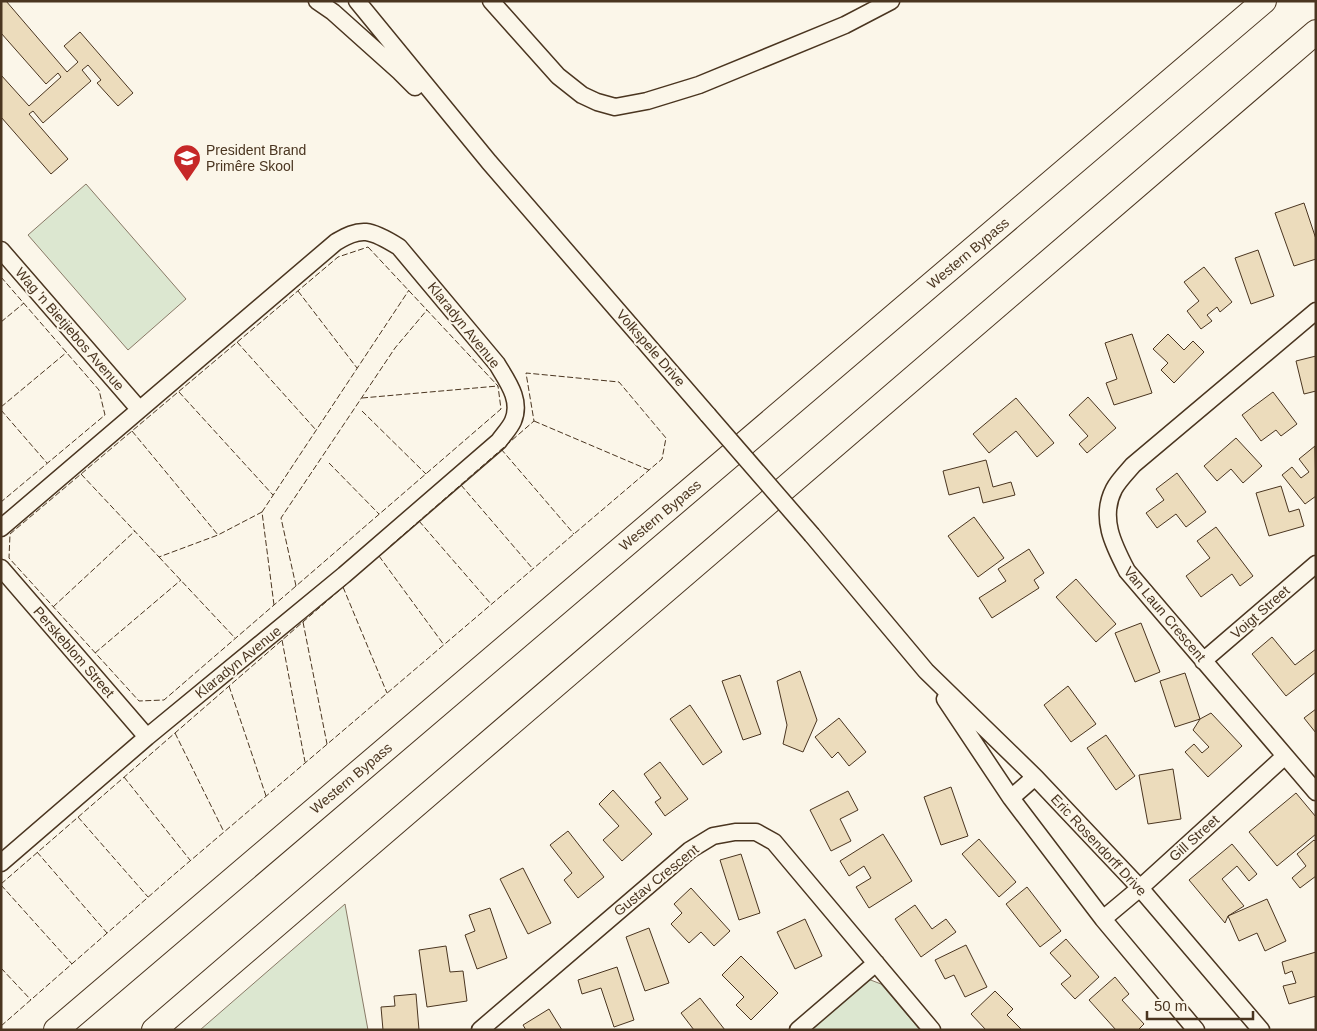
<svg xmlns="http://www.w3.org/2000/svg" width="1317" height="1031" font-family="Helvetica,sans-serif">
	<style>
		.green { fill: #dce7d0; stroke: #887966 }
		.building { fill: #ecdcbc; stroke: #4a3520 }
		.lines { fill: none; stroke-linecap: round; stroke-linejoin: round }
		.minor-casing { stroke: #4a3520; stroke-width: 19 }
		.highway-casing { stroke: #4a3520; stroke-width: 26 }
		.minor { stroke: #fbf6e9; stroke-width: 16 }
		.highway { stroke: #fbf6e9; stroke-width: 24 }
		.minor-bridge-casing { stroke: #4a3520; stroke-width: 19; stroke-linecap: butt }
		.minor-bridge { stroke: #fbf6e9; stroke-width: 16 }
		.fence { stroke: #4a3520; stroke-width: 1; stroke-dasharray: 6 2.5; stroke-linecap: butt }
		.labels { text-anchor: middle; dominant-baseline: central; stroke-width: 4; stroke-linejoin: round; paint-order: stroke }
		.poi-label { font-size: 14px; fill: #4a3520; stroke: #fbf6e9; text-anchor: start }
		.street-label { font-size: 14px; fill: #4a3520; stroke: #fbf6e9 }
	</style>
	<rect width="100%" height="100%" fill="#fbf6e9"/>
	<path class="green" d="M 86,184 L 186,299 L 128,350 L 28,235 Z
		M 345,904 L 368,1030 L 200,1030 Z
		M 868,979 L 881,984 L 920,1030 L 801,1030 Z"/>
	<path class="building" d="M 1,1 L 6,1 L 67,72 L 78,62 L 64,46 L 80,32 L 133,93 L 118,106 L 97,83 L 101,80 L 88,65 L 82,70 L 91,81 L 43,123 L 33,111 L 29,114 L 68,159 L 51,174 L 1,117 L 1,75 L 29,106 L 61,77 L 58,73 L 46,84 L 1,33 Z
		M 1304,203 L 1316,239 L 1316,259 L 1294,266 L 1275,213 Z
		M 1258,250 L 1274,296 L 1251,304 L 1235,258 Z
		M 1204,267 L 1232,302 L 1220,312 L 1217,307 L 1207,315 L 1212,321 L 1201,329 L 1187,311 L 1199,301 L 1184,282 Z
		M 1132,334 L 1152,393 L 1114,405 L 1106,383 L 1117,379 L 1105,343 Z
		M 1168,334 L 1184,350 L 1193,341 L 1204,352 L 1174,383 L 1161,370 L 1168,363 L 1153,349 Z
		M 1316,356 L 1316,391 L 1304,394 L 1296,361 Z
		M 1273,392 L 1297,424 L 1281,436 L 1276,430 L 1261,441 L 1242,415 Z
		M 1088,397 L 1116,428 L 1087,453 L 1079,444 L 1088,436 L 1069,415 Z
		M 1016,398 L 1054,443 L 1037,457 L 1016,431 L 989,453 L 973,434 Z
		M 1236,438 L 1262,466 L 1243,483 L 1231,469 L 1217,481 L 1204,466 Z
		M 1315,446 L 1316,496 L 1305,504 L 1282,475 L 1292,467 L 1301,478 L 1309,472 L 1299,459 Z
		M 986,460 L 993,487 L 1011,482 L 1015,495 L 983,503 L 979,487 L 949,495 L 943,471 Z
		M 1177,473 L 1206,512 L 1186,527 L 1176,514 L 1157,528 L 1146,513 L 1164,500 L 1156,489 Z
		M 1281,486 L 1289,512 L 1299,509 L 1304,526 L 1269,536 L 1256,493 Z
		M 974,517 L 1004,558 L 978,577 L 948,536 Z
		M 1216,527 L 1253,576 L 1240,586 L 1232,574 L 1201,597 L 1186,576 L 1210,558 L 1197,541 Z
		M 1029,549 L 1044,573 L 1034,580 L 1039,588 L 992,618 L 979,598 L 1006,581 L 998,569 Z
		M 1076,579 L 1116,624 L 1096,642 L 1056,597 Z
		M 1141,623 L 1160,672 L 1135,682 L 1115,633 Z
		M 1272,637 L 1295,665 L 1316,649 L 1316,672 L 1286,696 L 1252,654 Z
		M 800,671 L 817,720 L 803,752 L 783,744 L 787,725 L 777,681 Z
		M 1185,673 L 1200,719 L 1175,727 L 1160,681 Z
		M 740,675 L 761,734 L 743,740 L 722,681 Z
		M 1068,686 L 1096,724 L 1071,742 L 1044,705 Z
		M 690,705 L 722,752 L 703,765 L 670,719 Z
		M 1316,709 L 1316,733 L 1304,718 Z
		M 1211,713 L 1242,746 L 1208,777 L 1185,752 L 1194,744 L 1202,753 L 1209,747 L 1193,730 L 1200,719 Z
		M 839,718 L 866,752 L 849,766 L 838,752 L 832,758 L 815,737 Z
		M 1106,735 L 1135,776 L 1116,790 L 1087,748 Z
		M 660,762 L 688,799 L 665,816 L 655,802 L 661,798 L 644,774 Z
		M 1173,769 L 1181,819 L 1148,824 L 1139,775 Z
		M 951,787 L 968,836 L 941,845 L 924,797 Z
		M 613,790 L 652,834 L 622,861 L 603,840 L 619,826 L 599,804 Z
		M 848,791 L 858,810 L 840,819 L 851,841 L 831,851 L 810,810 Z
		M 1296,793 L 1316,817 L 1316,834 L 1277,866 L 1249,832 Z
		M 568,831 L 604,877 L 578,898 L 564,880 L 572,873 L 550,845 Z
		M 883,834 L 912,881 L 869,908 L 856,887 L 871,878 L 864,866 L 849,876 L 840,861 Z
		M 979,839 L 1016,882 L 999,897 L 962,854 Z
		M 1314,840 L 1316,842 L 1316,876 L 1300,888 L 1292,878 L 1306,866 L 1297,854 Z
		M 1232,844 L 1257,874 L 1249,881 L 1237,866 L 1222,879 L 1244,906 L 1228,916 L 1225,923 L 1189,880 Z
		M 741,854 L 760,913 L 739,920 L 720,860 Z
		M 523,868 L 551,923 L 528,934 L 500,879 Z
		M 1027,887 L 1061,931 L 1040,947 L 1006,904 Z
		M 691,888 L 730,931 L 714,946 L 701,932 L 689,943 L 671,924 L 682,913 L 674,904 Z
		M 1267,899 L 1286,941 L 1265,951 L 1257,933 L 1239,941 L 1228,916 Z
		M 915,905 L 932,929 L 946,919 L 956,932 L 921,957 L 895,919 Z
		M 490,908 L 507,958 L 477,969 L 465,935 L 475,931 L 469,915 Z
		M 805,919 L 822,956 L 795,969 L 777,932 Z
		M 649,928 L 669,983 L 645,991 L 626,937 Z
		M 1066,939 L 1099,977 L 1075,999 L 1061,984 L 1071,976 L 1050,953 Z
		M 966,945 L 987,987 L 965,997 L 954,975 L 945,979 L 935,960 Z
		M 446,946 L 450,972 L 463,971 L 467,1001 L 427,1007 L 419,950 Z
		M 1316,952 L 1316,996 L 1289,1004 L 1283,986 L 1296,983 L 1292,971 L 1285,974 L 1282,962 Z
		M 741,956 L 778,993 L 751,1020 L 736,1005 L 744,997 L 722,975 Z
		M 617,967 L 634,1020 L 614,1027 L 601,988 L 582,994 L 578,980 Z
		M 1115,977 L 1129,994 L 1122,1000 L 1144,1024 L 1138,1030 L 1116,1030 L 1089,1000 Z
		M 995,991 L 1013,1009 L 1007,1015 L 1022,1030 L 986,1030 L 971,1014 Z
		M 416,994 L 419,1030 L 383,1030 L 381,1007 L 395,1006 L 394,996 Z
		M 700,998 L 725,1030 L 694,1030 L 681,1013 Z
		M 549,1009 L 562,1030 L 526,1030 L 523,1025 Z"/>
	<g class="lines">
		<g class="minor-casing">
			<path id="minor" d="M 317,1 L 333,12 L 400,72 L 415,87
				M 357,1 L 489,162 L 708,415
				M 491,1 L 558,76 L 582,95 L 597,102 L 615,107 L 647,101 L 699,85 L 845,25 L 891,1
				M 1,250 L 139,409
				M 1316,311 L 1133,465 C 1127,472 1118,481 1114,489 C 1099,518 1114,546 1127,571 L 1316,792
				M 1,528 L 336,242 C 345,237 355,231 366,232 C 376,233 391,242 399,247 L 497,364 C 507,381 522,400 513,421 C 510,428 503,435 499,441 L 344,575 L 147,737 L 1,863
				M 812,535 L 926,671 L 1035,777 L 1140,888 L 1261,1030
				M 1,568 L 147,737
				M 1203,661 L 1316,564
				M 945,699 L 1011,798 L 1103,919 L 1196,1030
				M 1011,798 L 1035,777
				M 1103,919 L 1140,888 L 1285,756
				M 480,1030 L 690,850 L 713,836 L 735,832 L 756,832 L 774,842 L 932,1030
				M 798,1030 L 876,963"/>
		</g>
		<g class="highway-casing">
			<path id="highway" d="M 56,1030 L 1264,1
				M 154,1030 L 1316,32"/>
		</g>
		<use href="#minor" class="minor"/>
		<use href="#highway" class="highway"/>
		<g class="minor-bridge-casing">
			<path id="minor-bridge" d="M 708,415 L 812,535"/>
		</g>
		<use href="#minor-bridge" class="minor-bridge"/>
		<path class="fence" d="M 368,247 L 498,386 L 501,409 L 164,700 L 139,701 L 9,558 L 10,534 L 338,257 Z
			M 1,277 L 99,390 L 105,415 L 1,502
			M 298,291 L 357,368
			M 1,322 L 24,303
			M 237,342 L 316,430
			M 179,392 L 273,495
			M 362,398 L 498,386
			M 1,407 L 67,352
			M 1,410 L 47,463
			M 362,411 L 426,474
			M 534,421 L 649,470
			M 132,431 L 218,535
			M 501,449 L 574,534
			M 329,463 L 379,514
			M 81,474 L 159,557 L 218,535 L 262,512
			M 461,485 L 533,569
			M 419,521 L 491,604
			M 379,556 L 444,645
			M 159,557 L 235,638
			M 296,586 L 281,518 L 395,348 L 427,310
			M 343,587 L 387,693
			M 274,605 L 262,512 L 409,290
			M 53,607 L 135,531
			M 303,622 L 327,744
			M 282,640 L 305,762
			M 95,653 L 181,580
			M 229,686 L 266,796
			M 175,733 L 224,832
			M 124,777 L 190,860
			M 78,817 L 148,897
			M 37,852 L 107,933
			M 1,884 L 349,582
			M 1,885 L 72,964
			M 1,968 L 31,1000
			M 1,1026 L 170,878 L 662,459 L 666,438 L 619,382 L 526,373 L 534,421 L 388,548"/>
	</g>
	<defs>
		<g id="school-pin" transform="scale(1.4375)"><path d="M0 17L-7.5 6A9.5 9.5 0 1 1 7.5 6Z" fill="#c62828" stroke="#fbf6e9"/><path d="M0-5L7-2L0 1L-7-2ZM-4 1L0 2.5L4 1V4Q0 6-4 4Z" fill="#fff"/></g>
	</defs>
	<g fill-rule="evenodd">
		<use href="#school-pin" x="187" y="158"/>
	</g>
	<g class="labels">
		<g class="poi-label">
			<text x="206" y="150">President Brand<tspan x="206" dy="16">Primêre Skool</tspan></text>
		</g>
		<g class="street-label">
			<text transform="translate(968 253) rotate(-40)">Western Bypass</text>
			<text transform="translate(464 325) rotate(51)">Klaradyn Avenue</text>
			<text transform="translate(70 329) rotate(49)">Wag 'n Bietjiebos Avenue</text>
			<text transform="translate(651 348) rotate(49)">Volkspele Drive</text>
			<text transform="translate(660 515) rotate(-40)">Western Bypass</text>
			<text transform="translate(1260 612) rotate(-41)">Voigt Street</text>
			<text transform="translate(1165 614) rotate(50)">Van Laun Crescent</text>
			<text transform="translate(74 652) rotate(49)">Perskeblom Street</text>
			<text transform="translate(238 662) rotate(-39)">Klaradyn Avenue</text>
			<text transform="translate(351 778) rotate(-40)">Western Bypass</text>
			<text transform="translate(1194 838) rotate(-42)">Gill Street</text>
			<text transform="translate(1099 845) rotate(47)">Eric Rosendorff Drive</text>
			<text transform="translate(656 880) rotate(-39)">Gustav Crescent</text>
		</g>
	</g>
	<rect width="1317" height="1031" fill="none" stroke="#4a3520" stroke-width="5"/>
	<path d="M1147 1011v8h106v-8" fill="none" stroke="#4a3520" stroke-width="2.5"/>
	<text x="1154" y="1011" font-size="15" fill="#4a3520" stroke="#fbf6e9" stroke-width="4" paint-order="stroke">50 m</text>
</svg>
